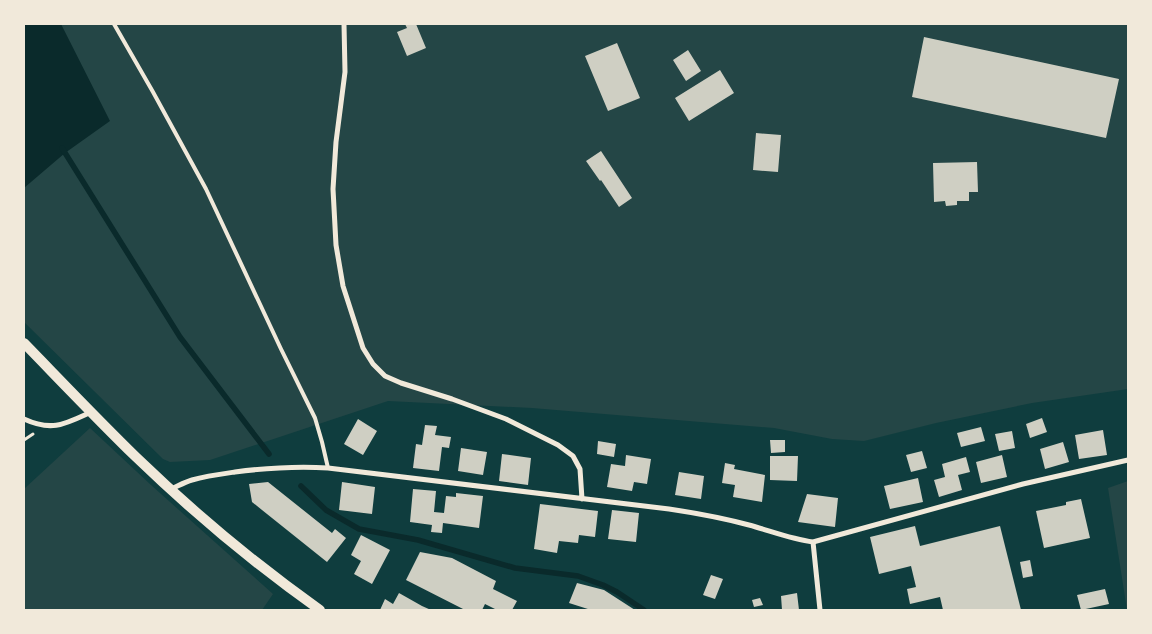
<svg xmlns="http://www.w3.org/2000/svg" width="1152" height="634" font-family="Lato,sans-serif">
	<style>
		.green { fill: #244646 }
		.water { fill: #0a2a2b }
		.lines { fill: none; stroke-linecap: round; stroke-linejoin: round }
		.stream { stroke: #0a2a2b; stroke-width: 5.5 }
		.building { fill: #cfcfc3 }
		.path { stroke: #f1e9da; stroke-width: 3 }
		.service { stroke: #f1e9da; stroke-width: 4 }
		.minor { stroke: #f1e9da; stroke-width: 5 }
		.secondary { stroke: #f1e9da; stroke-width: 10 }
	</style>
	<rect width="100%" height="100%" fill="#0f3d3e"/>
	<path class="green" d="M 24,24 L 1128,24 L 1128,389 L 1032,403 L 936,423 L 864,441 L 832,439 L 774,428 L 532,408 L 388,401 L 210,460 L 170,462 L 163,459 L 24,322 Z
		M 90,428 L 151,485 L 273,594 L 262,610 L 24,610 L 24,489 Z
		M 1128,481 L 1128,610 L 1127,610 L 1108,488 Z"/>
	<path class="water" d="M 24,24 L 61,24 L 110,121 L 65,153 L 24,188 Z"/>
	<g class="lines">
		<path class="stream" d="M 62,148 L 180,337 L 269,454
			M 301,486 L 326,510 L 359,529 L 418,540 L 515,568 L 578,576 L 603,585 L 617,592 L 644,610"/>
	</g>
	<path class="building" d="M 405,24 L 416,24 L 426,48 L 407,56 L 397,32 L 407,28 Z
		M 924,37 L 1119,79 L 1106,138 L 912,97 Z
		M 617,43 L 640,98 L 608,111 L 585,56 Z
		M 688,50 L 701,71 L 686,81 L 673,60 Z
		M 720,70 L 734,93 L 689,121 L 675,98 Z
		M 756,133 L 781,135 L 778,172 L 753,170 Z
		M 601,151 L 632,198 L 619,207 L 601,180 L 600,181 L 586,161 Z
		M 977,162 L 978,192 L 969,192 L 969,201 L 957,201 L 957,205 L 946,206 L 945,201 L 934,202 L 933,163 Z
		M 1042,418 L 1047,432 L 1030,438 L 1026,424 Z
		M 358,419 L 377,431 L 363,455 L 344,444 Z
		M 425,425 L 437,426 L 435,435 L 451,437 L 449,448 L 442,447 L 439,471 L 413,468 L 416,444 L 422,445 Z
		M 981,427 L 985,441 L 961,447 L 957,433 Z
		M 1103,430 L 1107,455 L 1079,459 L 1075,435 Z
		M 1012,431 L 1015,448 L 999,451 L 995,434 Z
		M 770,440 L 785,440 L 785,452 L 771,453 Z
		M 598,441 L 616,444 L 614,457 L 597,454 Z
		M 1063,442 L 1069,462 L 1045,469 L 1040,449 Z
		M 461,448 L 487,452 L 483,475 L 458,471 Z
		M 922,451 L 927,468 L 911,472 L 906,455 Z
		M 502,454 L 531,458 L 528,485 L 499,481 Z
		M 626,455 L 651,459 L 647,484 L 634,482 L 632,491 L 607,487 L 611,464 L 625,466 Z
		M 1002,455 L 1007,477 L 981,483 L 976,462 Z
		M 770,456 L 798,456 L 797,481 L 770,480 Z
		M 966,457 L 970,472 L 958,475 L 962,490 L 939,497 L 934,480 L 945,477 L 942,464 Z
		M 725,463 L 735,465 L 734,469 L 765,475 L 762,502 L 733,497 L 735,485 L 722,483 Z
		M 679,472 L 704,476 L 701,499 L 675,495 Z
		M 918,478 L 923,502 L 890,509 L 884,486 Z
		M 268,482 L 332,533 L 335,529 L 346,538 L 327,562 L 252,502 L 249,484 Z
		M 342,482 L 375,487 L 372,514 L 339,510 Z
		M 413,489 L 436,491 L 434,512 L 444,513 L 446,496 L 456,497 L 456,493 L 483,496 L 479,528 L 443,523 L 442,533 L 431,532 L 432,525 L 410,522 Z
		M 807,494 L 838,498 L 835,527 L 798,522 Z
		M 1081,499 L 1090,538 L 1044,548 L 1036,511 L 1066,505 L 1066,502 Z
		M 540,504 L 598,511 L 595,537 L 579,535 L 578,543 L 559,541 L 557,553 L 534,549 Z
		M 612,510 L 639,513 L 636,542 L 608,539 Z
		M 915,526 L 920,546 L 1000,526 L 1021,610 L 943,610 L 940,597 L 910,604 L 907,589 L 916,587 L 911,566 L 879,574 L 870,537 Z
		M 361,535 L 390,550 L 372,584 L 354,574 L 361,561 L 351,555 Z
		M 420,552 L 452,558 L 496,581 L 493,589 L 517,601 L 512,610 L 494,610 L 495,609 L 485,604 L 482,610 L 465,610 L 406,580 Z
		M 1030,560 L 1033,576 L 1023,578 L 1020,562 Z
		M 711,575 L 723,579 L 715,599 L 703,595 Z
		M 577,583 L 604,590 L 635,610 L 591,610 L 569,603 Z
		M 1105,589 L 1109,604 L 1081,610 L 1077,595 Z
		M 399,593 L 422,606 L 431,610 L 380,610 L 385,599 L 393,604 Z
		M 797,593 L 799,610 L 782,610 L 781,596 Z
		M 760,598 L 763,605 L 754,607 L 752,600 Z"/>
	<g class="lines">
		<path class="path" d="M 24,440 L 33,434"/>
		<path class="service" d="M 114,24 L 153,92 L 206,189 L 281,349 L 315,418 L 322,442 L 328,468"/>
		<path class="minor" d="M 344,24 L 345,72 L 336,142 L 333,189 L 336,245 L 343,286 L 363,348 L 373,364 L 385,376 L 401,383 L 452,399 L 506,419 L 558,445 L 573,456 L 580,469 L 582,499
			M 24,419 C 52,432 65,424 91,412
			M 171,489 C 178,486 185,482 192,480 C 206,476 221,474 235,472 C 266,468 297,466 328,468 L 669,509 C 696,513 723,518 749,525 C 771,531 791,539 813,542 L 1023,484 L 1128,460
			M 813,542 L 820,610"/>
		<path class="secondary" d="M 24,343 C 61,381 98,420 136,457 C 193,512 255,564 320,610"/>
	</g>
	<rect width="1152" height="634" fill="none" stroke="#f1e9da" stroke-width="50"/>
</svg>
